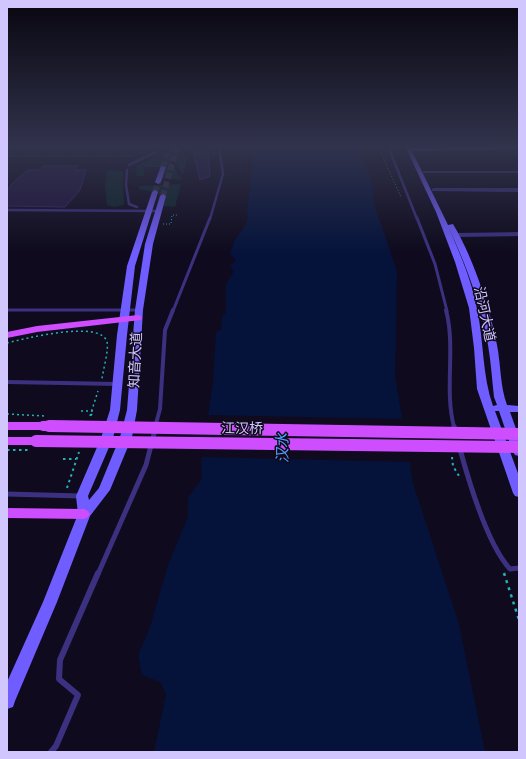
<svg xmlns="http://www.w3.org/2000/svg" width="526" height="759" font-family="Mulish,'Noto Sans SC',sans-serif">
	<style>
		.green { fill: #0c2627 }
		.water { fill: #05133b }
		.pier { fill: #0f0a1d }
		.building { fill: #21143f; stroke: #3a246d }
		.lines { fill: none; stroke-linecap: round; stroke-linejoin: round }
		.secondary-tunnel { stroke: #36304a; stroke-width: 6; stroke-dasharray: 6 3; stroke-linecap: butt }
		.path-far3 { stroke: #23b1b6; stroke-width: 1; stroke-dasharray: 1 2; stroke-linecap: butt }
		.path-far2 { stroke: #23b1b6; stroke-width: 1.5; stroke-dasharray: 2 3; stroke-linecap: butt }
		.path-far1 { stroke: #23b1b6; stroke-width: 2; stroke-dasharray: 2.5 3.5; stroke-linecap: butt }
		.path { stroke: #23b1b6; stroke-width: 2.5; stroke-dasharray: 3 4.5; stroke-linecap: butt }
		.service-far4 { stroke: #3b3180; stroke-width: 2.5 }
		.service-far3 { stroke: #3b3180; stroke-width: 3 }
		.service-far2 { stroke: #3b3180; stroke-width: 4 }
		.service-far1 { stroke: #3b3180; stroke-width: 5 }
		.service { stroke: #3b3180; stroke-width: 6 }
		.minor { fill: #3b3180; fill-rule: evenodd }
		.secondary { fill: #705dff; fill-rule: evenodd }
		.primary { fill: #cd4dff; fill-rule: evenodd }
		.path-bridge-far1 { stroke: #23b1b6; stroke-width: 1.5; stroke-dasharray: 2 3; stroke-linecap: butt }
		.path-bridge { stroke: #23b1b6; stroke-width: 2; stroke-dasharray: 2.5 3.5; stroke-linecap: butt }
		.primary-bridge-far1 { stroke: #cd4dff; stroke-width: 10 }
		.primary-bridge { stroke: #cd4dff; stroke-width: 12 }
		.labels { text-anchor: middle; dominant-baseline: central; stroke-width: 3; stroke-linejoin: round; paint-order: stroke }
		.street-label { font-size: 14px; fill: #d2c6ff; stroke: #0f0a1d }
		.water-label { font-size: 15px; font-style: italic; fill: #54a0ff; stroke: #0f0a1d }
	</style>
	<rect width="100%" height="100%" fill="#0f0a1d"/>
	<path class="green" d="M 170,154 L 188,155 L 183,175 L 169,155 Z
		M 162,155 L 167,155 L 182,180 L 163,178 L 166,169 L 164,167 L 145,167 L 144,168 L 144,176 L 136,176 L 137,165 Z
		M 107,170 L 123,171 L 124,205 L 114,207 L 107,205 L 105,185 Z
		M 181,184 L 175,207 L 163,206 L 165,199 L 158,193 L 139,189 L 139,186 Z"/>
	<path class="water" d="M 250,146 L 357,146 L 372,182 L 374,204 L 397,271 L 395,376 L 413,483 L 459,624 L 485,752 L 154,752 L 166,694 L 160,682 L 142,675 L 138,655 L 150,627 L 168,565 L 188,517 L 188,498 L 202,478 L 201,463 L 213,382 L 216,332 L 221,330 L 222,317 L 226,312 L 226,284 L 234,271 L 230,266 L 236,260 L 230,254 C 231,250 233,246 234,242 C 239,232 251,223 247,211 L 253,163 Z"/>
	<path class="pier" d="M 206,415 L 404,419 L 411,462 L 200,457 Z"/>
	<path class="building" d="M 192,146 L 208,146 L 210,176 L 200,180 Z
		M 43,166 L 77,166 L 75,170 L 86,170 L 80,190 L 65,207 L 7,206 L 7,191 L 12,184 L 27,170 L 40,170 Z"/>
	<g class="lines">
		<path class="secondary-tunnel" d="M 163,167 L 169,146
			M 155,192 L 158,182
			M 163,196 L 177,146"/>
		<path class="path-far3" d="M 378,146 L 401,197
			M 9,156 L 132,156 L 137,146
			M 7,158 L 18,146
			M 163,224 L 171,224 L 172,215 L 177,215"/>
		<path class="path-far2" d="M 90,416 L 98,391"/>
		<path class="path-far1" d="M 452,457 L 453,466 L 459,476
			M 63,459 L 76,459
			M 67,488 L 79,452"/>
		<path class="path" d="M 504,573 L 519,620"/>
		<path class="service-far4" d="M 388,146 L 417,219
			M 129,165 L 156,152
			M 127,170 L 126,185 L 129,204 L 137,207
			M 7,210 L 158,211
			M 210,219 L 223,174 L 219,146"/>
		<path class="service-far3" d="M 417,218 L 435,264 L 447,311
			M 7,310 L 139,310
			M 173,311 L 210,218"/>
		<path class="service-far2" d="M 446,310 C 456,348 444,389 454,427
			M 7,382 L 118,384
			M 155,427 L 160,409 L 165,330 L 173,310"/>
		<path class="service-far1" d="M 454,426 L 455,430
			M 460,449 C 469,482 487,544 510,569 L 519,568
			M 7,494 L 81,496
			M 98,574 L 146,465 L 156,426"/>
		<path class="service" d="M 51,752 L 56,746 L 78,695 L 59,679 L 60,660 L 98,573"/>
		<path class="minor" d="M 423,171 L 519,171 L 519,173 L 423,173 Z
			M 434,188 L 519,188 L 519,192 L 432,191 L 432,189 Z
			M 519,232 L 519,236 L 455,237 L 452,235 L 455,233 Z"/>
		<path class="secondary" d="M 405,146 L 519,146 L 519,149 L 412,151 L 448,225 L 453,224 C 472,255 490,308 497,345 C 501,365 500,386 507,405 L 519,406 L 519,412 L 510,412 L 519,437 L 519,456 L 515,455 L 513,452 L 499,411 L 495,411 L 519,476 L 519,497 L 515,496 L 513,493 L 477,389 L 474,348 L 469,308 L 455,262 L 436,212 ZM 449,228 C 466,265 481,305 488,345 C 491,362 492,380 494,397 L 497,405 L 493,406 C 482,375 484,341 477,309 C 472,281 460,254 449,228 Z
			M 161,166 L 166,167 L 161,182 L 158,184 L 155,182 Z
			M 155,190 L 158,192 L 135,266 L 127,335 L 120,410 L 113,438 L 88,496 L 89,500 L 99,488 L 120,437 L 127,410 L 135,310 L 145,244 L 160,196 L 163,194 L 166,196 L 153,244 L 143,310 L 137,410 L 132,437 L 110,490 L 90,516 L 57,602 L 15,701 L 13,707 L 7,709 L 7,682 L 43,602 L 78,514 L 76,496 L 101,438 L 110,410 L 117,335 L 127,266 L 152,192 Z"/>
		<path class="primary" d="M 138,315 L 141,316 L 142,318 L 141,320 L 37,332 L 7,338 L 7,332 L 37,326 Z
			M 7,422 L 43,422 L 48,426 L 43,430 L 7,430 Z
			M 7,437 L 36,437 L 40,438 L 42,441 L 40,444 L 36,445 L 7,445 Z
			M 7,508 L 84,509 L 88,511 L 90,514 L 88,517 L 84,519 L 7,518 Z"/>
		<path class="path-bridge-far1" d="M 7,343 C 23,339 101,319 107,342 C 109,350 103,370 102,379
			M 81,411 L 93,411 L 91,416
			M 7,414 L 45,416"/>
		<path class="path-bridge" d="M 7,450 L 29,450"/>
		<path class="primary-bridge-far1" d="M 43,426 L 109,427"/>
		<path class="primary-bridge" d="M 49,426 L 519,434
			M 36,441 L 519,447"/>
	</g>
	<linearGradient id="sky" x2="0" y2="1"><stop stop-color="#080610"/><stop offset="0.58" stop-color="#31334c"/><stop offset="1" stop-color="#31334c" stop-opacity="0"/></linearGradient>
	<rect width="526" height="253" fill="url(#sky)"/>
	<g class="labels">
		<g class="street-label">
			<text transform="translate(485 314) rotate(78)">沿河大道</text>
			<text transform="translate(135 360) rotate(-87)">知音大道</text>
			<text transform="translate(242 428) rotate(1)">江汉桥</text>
		</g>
		<g class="water-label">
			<text transform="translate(282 448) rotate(-91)">汉水</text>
		</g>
	</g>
	<rect width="526" height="759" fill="none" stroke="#d2c6ff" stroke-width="16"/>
</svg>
